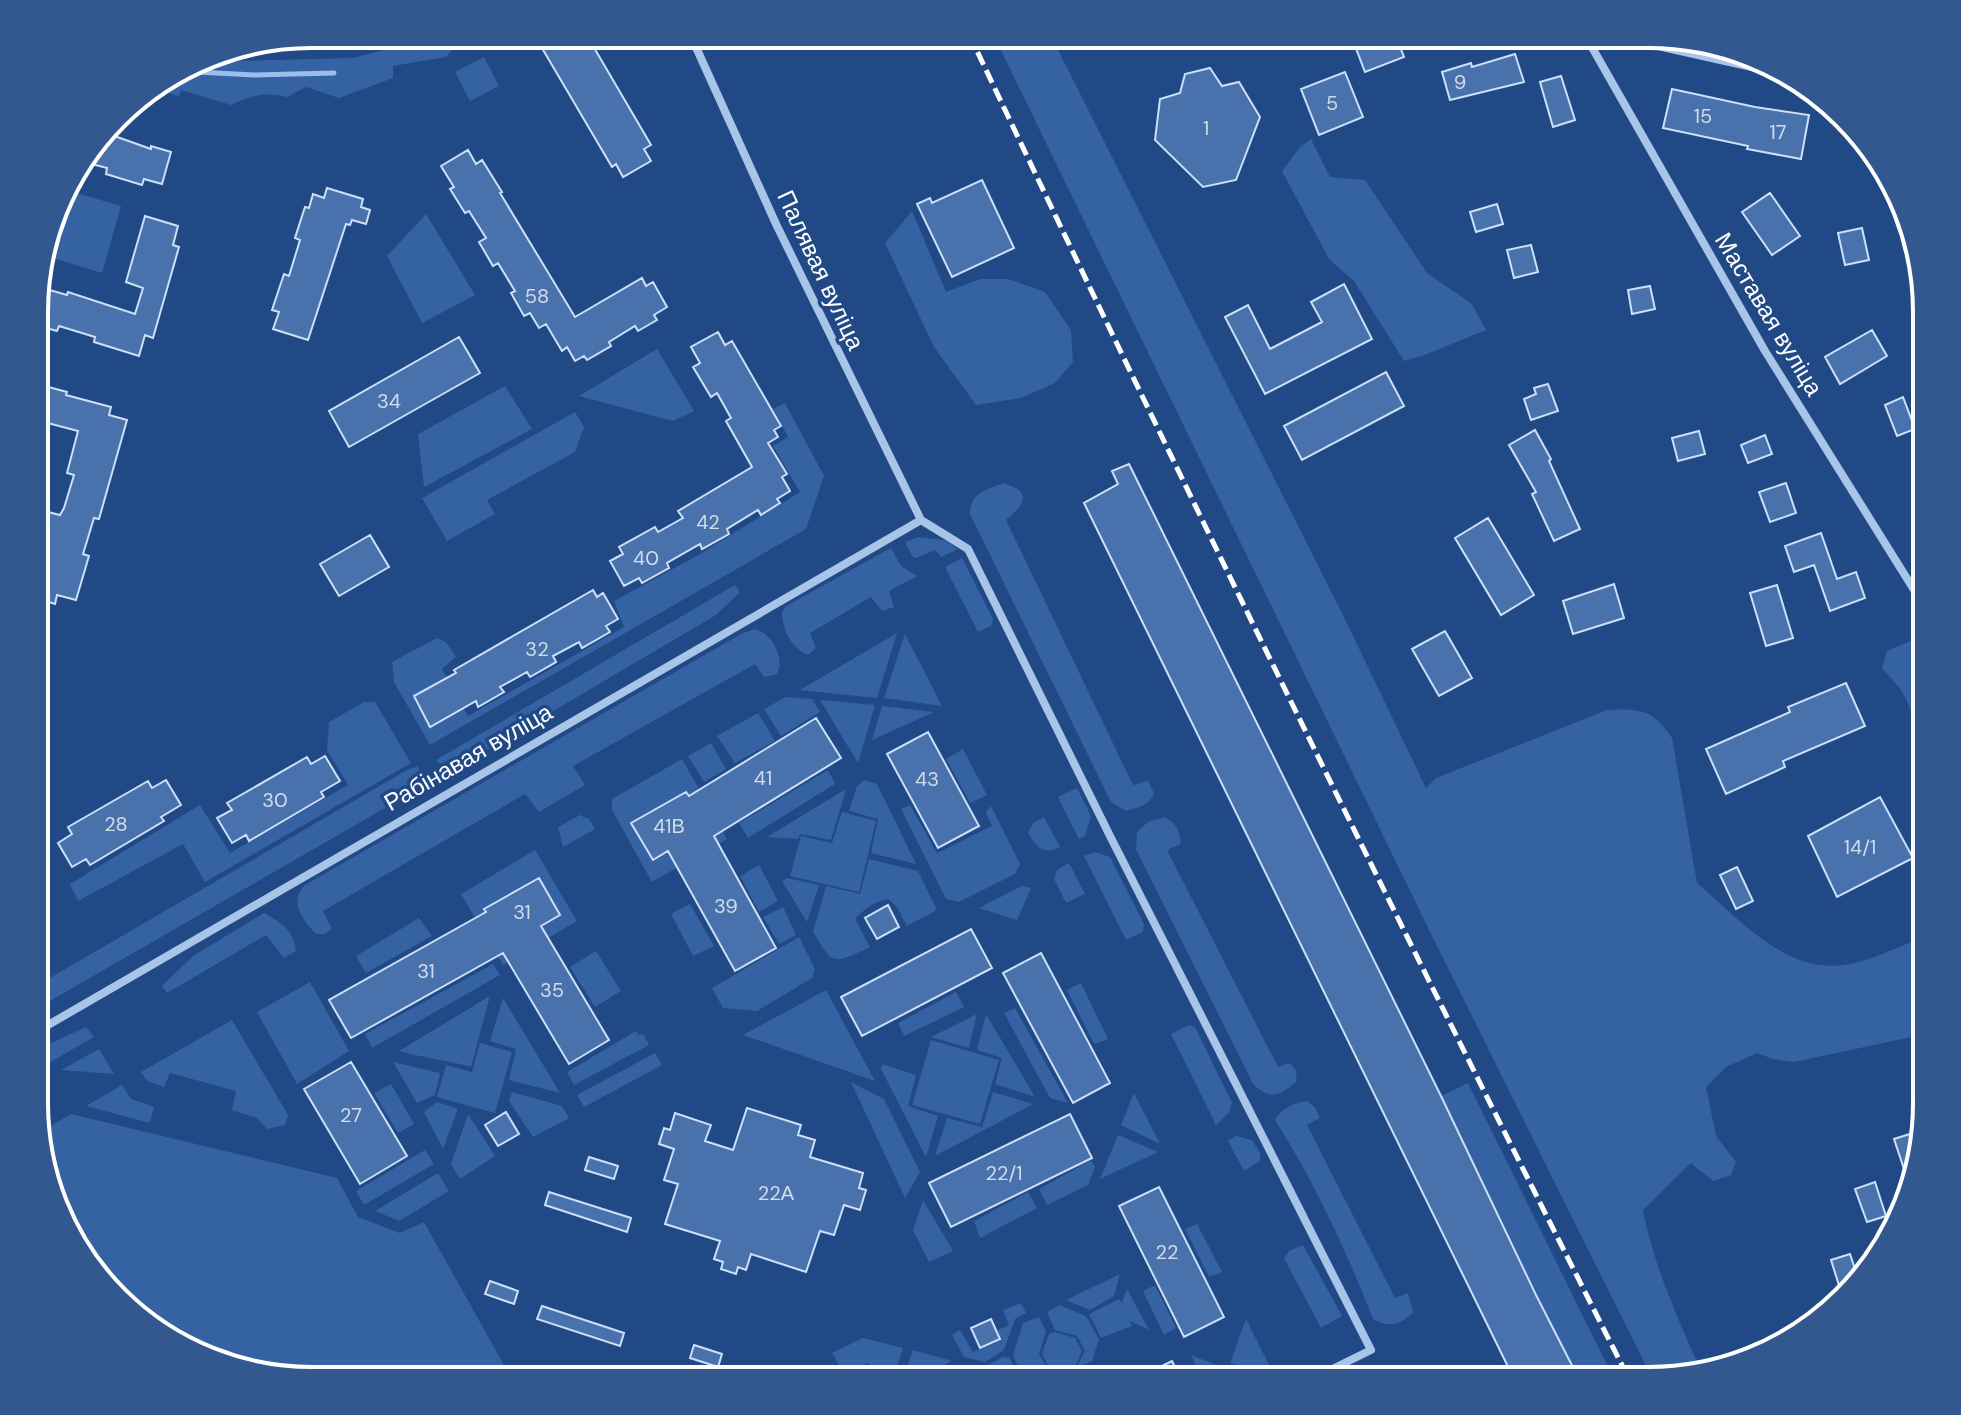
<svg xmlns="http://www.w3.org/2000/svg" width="1961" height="1415" font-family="'DM Sans',sans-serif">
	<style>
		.green { fill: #3462a2 }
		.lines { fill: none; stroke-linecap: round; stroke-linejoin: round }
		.stream { stroke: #9dbeeb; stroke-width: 5 }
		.building { fill: #4972ad; stroke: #cedff7; stroke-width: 2 }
		.street { stroke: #a9c4e9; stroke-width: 8 }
		.rail { stroke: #fff; stroke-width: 5; stroke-dasharray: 14 6; stroke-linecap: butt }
		.labels { text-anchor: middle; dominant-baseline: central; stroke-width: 7; stroke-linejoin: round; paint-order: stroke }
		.number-label { font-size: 20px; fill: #d2dcea }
		.street-label { font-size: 24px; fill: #fff; stroke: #214985 }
		.rim { fill: none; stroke: #fff; stroke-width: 4 }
	</style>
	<rect width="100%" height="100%" fill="#214985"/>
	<path class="green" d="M 447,34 L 466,34 L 446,57 L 393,66 L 393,78 L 339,98 L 306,87 L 287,97 C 265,92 251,95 231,105 L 181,90 L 179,96 L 151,89 L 194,62 L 353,58 Z
		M 993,34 L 1050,34 L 1342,613 L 1426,788 L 1436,778 L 1607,710 C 1640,708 1654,710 1672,738 L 1697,883 C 1739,919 1785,973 1844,965 C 1869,962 1902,945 1926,936 L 1926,1034 L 1794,1062 L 1773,1059 L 1757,1053 L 1726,1067 L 1706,1087 L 1716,1136 L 1736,1162 L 1731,1175 L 1713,1181 L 1691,1163 L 1643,1210 C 1654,1267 1677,1316 1700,1369 L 1653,1380 L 1433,938 Z
		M 484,57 L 499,86 L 470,101 L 455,72 Z
		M 1311,139 L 1330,177 L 1365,180 L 1427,273 L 1472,304 L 1486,330 L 1422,356 L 1404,361 L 1354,281 L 1329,259 L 1282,171 L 1300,147 Z
		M 63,189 L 121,206 L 102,273 L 43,255 Z
		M 912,211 L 946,292 L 980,279 L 1008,279 L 1045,292 L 1071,330 L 1073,362 L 1055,383 L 1021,398 L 976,405 L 934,347 L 885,243 Z
		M 426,214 L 475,295 L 422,323 L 387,256 Z
		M 657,349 L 694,411 L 673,421 L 579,396 Z
		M 505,386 L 532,429 L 424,487 L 418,434 Z
		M 785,403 L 824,476 L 806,529 L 430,745 L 394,682 L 392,662 L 437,638 L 446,642 L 456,657 L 442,669 L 468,716 L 624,627 L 614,601 L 700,554 L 800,492 L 773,446 L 788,437 L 773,409 Z
		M 575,412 L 584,427 L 575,452 L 487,500 L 495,514 L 447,541 L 422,498 Z
		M 1003,483 C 1034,492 1024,505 1006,520 L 1133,785 L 1148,781 L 1154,793 C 1149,806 1139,807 1126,811 L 1111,802 L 970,514 C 970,493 986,490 1003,483 Z
		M 918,537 L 944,540 L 958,549 L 941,557 L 935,550 L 916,558 L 912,556 L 905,542 Z
		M 891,548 L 901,566 L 917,576 L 889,591 L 894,607 L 882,611 L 871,597 L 810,633 L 816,648 L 808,655 C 791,648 782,629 782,612 L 786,606 Z
		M 962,558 L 993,619 L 991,626 L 978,632 L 945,567 Z
		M 735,585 L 740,592 L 716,615 L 457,768 L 443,767 L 436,760 Z
		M 754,629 C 771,631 786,659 777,674 L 764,677 L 755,664 L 573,766 L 585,785 L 539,812 L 525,794 L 323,911 L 332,929 L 325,934 L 316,934 C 303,920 288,902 305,885 L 741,634 Z
		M 897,633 L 877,698 L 800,690 Z
		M 905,634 L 942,706 L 884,698 Z
		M 1924,635 L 1926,639 L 1926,783 C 1908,736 1926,709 1882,669 L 1887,651 Z
		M 786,697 L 812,699 L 820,712 L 781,736 L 764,709 Z
		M 820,700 L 875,705 L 858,763 Z
		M 364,702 L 375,702 L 411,763 L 205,882 L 183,844 L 78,901 L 70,884 L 200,805 L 230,853 L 348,785 L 327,750 L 329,722 Z
		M 882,706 L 934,712 L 872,740 Z
		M 758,713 L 775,741 L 735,763 L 717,736 Z
		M 711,743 L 726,769 L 704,782 L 688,756 Z
		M 963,749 L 987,795 L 970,803 L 946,759 Z
		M 682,759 L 727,839 L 652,882 L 612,810 L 612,799 Z
		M 418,766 L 422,777 L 418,789 L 36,1009 L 36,986 L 407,770 Z
		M 828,770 L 835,784 L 748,838 L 739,823 Z
		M 865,780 L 877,784 L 916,864 L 871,853 L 878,819 L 849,811 L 857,786 Z
		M 1077,788 L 1091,816 L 1085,836 L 1079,839 L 1058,797 Z
		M 846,789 L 831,840 L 800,834 L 798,839 L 767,837 Z
		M 910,805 L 937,853 L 992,826 L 986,812 L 991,806 L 1020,864 L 1015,874 L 959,902 L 946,899 L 901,809 Z
		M 842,812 L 876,821 L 859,892 L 790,876 L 801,836 L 832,843 Z
		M 580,815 L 589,819 L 595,829 L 563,847 L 558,827 Z
		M 1044,817 L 1060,847 C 1044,855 1036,848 1028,833 L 1033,823 Z
		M 1164,817 C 1177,823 1179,830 1181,844 L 1167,850 L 1278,1067 L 1289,1063 C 1297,1068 1297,1073 1296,1082 C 1278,1097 1271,1100 1253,1084 L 1136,849 L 1137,832 L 1148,822 Z
		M 535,850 L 577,921 L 503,965 L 461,894 Z
		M 1095,852 L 1110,857 L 1144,924 L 1143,932 L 1126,940 L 1084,856 Z
		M 869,859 L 918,871 L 937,910 L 907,926 L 896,906 L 888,899 C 874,902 865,908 855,919 L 870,947 C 834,964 834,967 813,932 L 826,886 L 860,894 Z
		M 1069,863 L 1085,894 L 1066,903 L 1054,879 L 1057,870 Z
		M 759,865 L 778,901 L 759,912 L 740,876 Z
		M 787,878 L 819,885 L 807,922 L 782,881 Z
		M 1022,886 L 1031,888 L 1017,920 L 979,908 Z
		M 690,904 L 714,946 L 693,956 L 671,914 Z
		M 783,907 L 796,935 L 779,944 L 763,917 Z
		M 264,913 C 282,923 294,930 296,951 L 284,958 L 266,935 L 167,993 L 162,986 L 193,956 Z
		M 419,918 L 432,936 L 366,973 L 356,956 Z
		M 799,937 L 815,969 L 812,978 L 757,1011 L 723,1008 L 712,988 Z
		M 596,951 L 621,991 L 595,1007 L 570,967 Z
		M 493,964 L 500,975 L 372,1048 L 365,1034 Z
		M 310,982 L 349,1051 L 297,1084 L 257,1012 Z
		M 1081,983 L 1108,1039 L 1094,1044 L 1067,990 Z
		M 826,990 L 875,1081 L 743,1035 Z
		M 956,992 L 964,1007 L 904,1036 L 898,1023 Z
		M 490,996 L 471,1067 C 446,1060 424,1058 399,1051 Z
		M 503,998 L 560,1093 L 509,1080 L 516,1049 L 490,1041 Z
		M 1015,1008 L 1068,1103 L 1050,1098 L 1004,1013 Z
		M 977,1014 L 969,1048 L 931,1037 Z
		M 986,1014 L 1035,1097 L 995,1084 L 1002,1058 L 977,1050 Z
		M 232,1020 L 288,1115 L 285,1125 L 267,1129 L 257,1118 L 232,1110 L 236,1091 L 170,1073 L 164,1087 L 147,1081 L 141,1072 Z
		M 1189,1025 L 1195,1027 L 1232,1103 L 1229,1112 L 1216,1125 L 1171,1034 Z
		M 86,1027 L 94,1037 L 38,1069 L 36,1050 Z
		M 636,1031 L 638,1035 L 643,1034 L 649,1045 L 574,1085 L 567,1072 Z
		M 931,1040 L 999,1060 L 980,1124 L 912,1105 Z
		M 480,1043 L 512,1052 L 495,1113 L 437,1097 L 446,1065 L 472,1072 Z
		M 99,1049 L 114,1074 L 61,1070 Z
		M 655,1053 L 662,1065 L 584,1107 L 577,1095 Z
		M 393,1062 L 440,1073 L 435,1095 L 417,1103 Z
		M 882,1064 L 916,1075 L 908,1106 L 938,1116 L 926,1157 L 881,1069 Z
		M 851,1082 L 884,1099 L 920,1172 L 905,1198 Z
		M 1468,1083 L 1615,1381 L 1580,1381 L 1536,1295 L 1441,1096 Z
		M 391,1084 L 414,1124 L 398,1133 L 374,1093 Z
		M 122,1085 L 131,1099 L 154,1107 L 150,1123 L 86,1106 Z
		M 512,1092 L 562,1106 L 569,1118 L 533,1137 L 509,1101 Z
		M 993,1092 L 1033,1104 L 935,1156 L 947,1118 L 982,1127 Z
		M 1134,1093 L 1160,1144 L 1121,1125 Z
		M 1307,1101 L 1315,1107 L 1320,1118 L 1307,1125 L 1395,1298 L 1408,1293 L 1413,1312 C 1402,1325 1388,1328 1373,1319 C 1346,1250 1315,1183 1275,1120 C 1282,1108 1293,1103 1307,1101 Z
		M 437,1102 L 458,1109 L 443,1149 L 424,1112 Z
		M 71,1114 L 337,1178 L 358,1217 L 400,1233 L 424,1222 L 513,1381 L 294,1380 L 206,1360 L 142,1323 L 71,1242 L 36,1134 Z
		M 468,1114 L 495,1156 L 460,1179 L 451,1164 Z
		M 1118,1135 L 1158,1152 L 1100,1179 Z
		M 1236,1136 L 1252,1140 L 1260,1153 L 1260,1161 L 1244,1171 L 1228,1141 Z
		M 425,1150 L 434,1164 L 364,1205 L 356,1191 Z
		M 1091,1160 L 1095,1167 L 1088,1185 L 1047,1205 L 1039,1189 Z
		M 438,1173 L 449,1191 L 399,1221 L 375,1211 Z
		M 1028,1192 L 1037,1208 L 980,1238 L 974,1221 Z
		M 923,1200 L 953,1251 L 929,1262 L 913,1230 Z
		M 1197,1224 L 1222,1272 L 1209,1277 L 1185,1229 Z
		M 1303,1245 L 1342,1316 L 1321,1328 L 1284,1258 L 1289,1251 Z
		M 1120,1274 L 1114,1296 L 1090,1310 L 1066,1300 Z
		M 1155,1285 L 1176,1328 L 1164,1335 L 1143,1291 Z
		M 1127,1289 L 1149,1330 L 1130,1321 L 1132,1326 L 1101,1338 L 1089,1314 L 1119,1299 L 1122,1303 Z
		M 1021,1303 L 1026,1313 L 1015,1319 L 1004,1350 L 985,1362 L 964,1357 L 952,1335 L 960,1330 L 973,1352 L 1001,1340 L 998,1330 L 1009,1325 L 1003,1310 Z
		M 1059,1305 L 1086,1316 L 1099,1339 L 1092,1361 L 1076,1368 L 1085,1351 L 1077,1336 L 1055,1330 L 1047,1312 Z
		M 1039,1317 L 1046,1332 L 1039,1354 L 1047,1368 L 1067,1373 C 1051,1381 1039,1383 1022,1377 L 1013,1355 L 1023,1323 Z
		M 1246,1319 L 1270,1367 L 1259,1373 L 1230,1363 Z
		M 1055,1332 L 1075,1338 L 1082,1351 L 1074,1369 L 1068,1371 L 1048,1366 L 1042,1353 L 1049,1334 Z
		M 863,1338 L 903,1348 L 893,1381 L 878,1381 L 868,1363 L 843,1373 L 832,1353 Z
		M 913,1350 L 952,1361 L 911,1381 L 902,1381 Z
		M 1191,1355 L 1252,1379 L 1203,1381 Z
		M 1003,1357 L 1010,1358 L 1019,1381 L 974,1381 L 966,1366 L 982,1371 L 984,1367 Z"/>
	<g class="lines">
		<path class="stream" d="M 179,71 L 254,75 L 334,73"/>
	</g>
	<path class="building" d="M 540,34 L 586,34 L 651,145 L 644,149 L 651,161 L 623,177 L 616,164 L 612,167 L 539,43 L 544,41 Z
		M 1361,34 L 1395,34 L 1404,57 L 1365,72 L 1352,38 Z
		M 1515,54 L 1524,82 L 1450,100 L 1442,72 L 1471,63 L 1472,67 Z
		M 1210,68 L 1222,86 L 1239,82 L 1260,117 L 1236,180 L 1203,187 L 1155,140 L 1160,99 L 1180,93 L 1185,74 Z
		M 1345,72 L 1363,117 L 1319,135 L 1301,89 Z
		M 1561,76 L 1575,120 L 1553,127 L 1540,82 Z
		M 1672,89 L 1755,107 L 1809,115 L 1801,159 L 1747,149 L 1748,146 L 1663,128 Z
		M 106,133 L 151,149 L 151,146 L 171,152 L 162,184 L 144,179 L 142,185 L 106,174 L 107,168 L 84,162 Z
		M 468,150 L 476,164 L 482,160 L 502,192 L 500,193 L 575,317 L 642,278 L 646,286 L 653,282 L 667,307 L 654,315 L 657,320 L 638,331 L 635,326 L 609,342 L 611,346 L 587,360 L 584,356 L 575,361 L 567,347 L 562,351 L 546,324 L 539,328 L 530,313 L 524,316 L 511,293 L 515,291 L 498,263 L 493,266 L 479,242 L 486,238 L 469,211 L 465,213 L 450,189 L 454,187 L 441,166 Z
		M 982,180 L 1014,248 L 952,277 L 917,204 L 930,198 L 932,203 Z
		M 327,188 L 363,199 L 361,207 L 370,210 L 366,224 L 352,220 L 350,225 L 346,224 L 308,340 L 273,329 L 279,312 L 272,310 L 284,274 L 289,276 L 300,240 L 295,238 L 305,207 L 309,208 L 313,194 L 324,198 Z
		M 1770,193 L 1800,236 L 1772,255 L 1742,212 Z
		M 1497,204 L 1503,224 L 1476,232 L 1470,212 Z
		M 145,216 L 178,226 L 173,245 L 179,247 L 153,338 L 145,335 L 139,356 L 94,342 L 95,337 L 59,326 L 57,331 L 36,325 L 36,286 L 67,295 L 68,292 L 135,314 L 143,288 L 126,282 Z
		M 1862,228 L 1869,260 L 1845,265 L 1838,233 Z
		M 1531,245 L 1538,272 L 1514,278 L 1507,250 Z
		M 1344,284 L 1372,339 L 1265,394 L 1225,317 L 1248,305 L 1270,349 L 1322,322 L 1311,302 Z
		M 1650,286 L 1655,309 L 1632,314 L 1628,290 Z
		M 1872,330 L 1887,356 L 1840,384 L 1825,357 Z
		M 718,332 L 725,345 L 732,341 L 781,426 L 774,430 L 778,437 L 768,443 L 787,474 L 782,477 L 790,491 L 777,499 L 780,503 L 761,515 L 758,510 L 727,529 L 729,534 L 702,549 L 700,544 L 667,563 L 669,568 L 642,583 L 639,578 L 624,586 L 610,561 L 623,554 L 619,547 L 655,527 L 658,532 L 683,518 L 678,511 L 752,467 L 726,421 L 731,418 L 717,393 L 711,397 L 693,367 L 700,363 L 691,347 Z
		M 459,337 L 480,373 L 349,447 L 329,411 Z
		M 1386,372 L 1404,406 L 1302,460 L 1284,426 Z
		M 1548,384 L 1558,411 L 1531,420 L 1524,399 L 1536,394 L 1534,388 Z
		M 36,386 L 45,389 L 45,386 L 67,392 L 66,395 L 111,407 L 109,415 L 127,420 L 99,519 L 94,518 L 83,554 L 89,556 L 76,600 L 57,595 L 55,604 L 36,598 L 36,509 L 60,515 L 64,508 L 74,475 L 67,473 L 78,431 L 36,420 Z
		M 1903,397 L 1915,429 L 1897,436 L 1885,405 Z
		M 1535,430 L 1551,459 L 1549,461 L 1580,529 L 1554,541 L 1532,494 L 1536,492 L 1509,445 Z
		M 1699,431 L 1705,454 L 1678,461 L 1672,438 Z
		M 1765,435 L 1772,454 L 1748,463 L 1741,445 Z
		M 1129,464 L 1441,1096 L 1536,1295 L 1580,1381 L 1515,1381 L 1084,503 L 1118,484 L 1112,471 Z
		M 1786,483 L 1796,513 L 1770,522 L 1759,492 Z
		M 1488,518 L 1534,595 L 1501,615 L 1455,538 Z
		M 1821,533 L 1837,579 L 1856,572 L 1865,598 L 1830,611 L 1814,565 L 1794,572 L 1785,546 Z
		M 370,535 L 389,567 L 339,596 L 320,564 Z
		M 1614,584 L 1624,618 L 1573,634 L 1563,601 Z
		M 1777,585 L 1793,638 L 1766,646 L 1750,593 Z
		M 593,590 L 597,597 L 603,593 L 618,619 L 606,626 L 610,632 L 582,648 L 579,642 L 553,656 L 556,662 L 530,677 L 527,672 L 500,687 L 504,692 L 478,707 L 476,701 L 430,727 L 414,696 L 456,673 L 454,670 Z
		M 1445,631 L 1472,678 L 1439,696 L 1412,649 Z
		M 1846,683 L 1865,726 L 1783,761 L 1785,767 L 1726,794 L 1706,749 L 1790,712 L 1788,707 Z
		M 816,718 L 841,758 L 714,836 L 776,948 L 735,971 L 668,851 L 653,860 L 631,823 L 686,792 L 689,796 Z
		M 928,732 L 979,826 L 938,848 L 887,754 Z
		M 325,756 L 340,781 L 321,792 L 324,797 L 249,841 L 246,835 L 232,843 L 217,818 L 232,810 L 227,803 L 307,757 L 311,764 Z
		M 166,780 L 181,805 L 161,817 L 164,821 L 90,865 L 86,859 L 72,867 L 58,843 L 72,834 L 68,827 L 148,781 L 152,788 Z
		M 1880,797 L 1913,858 L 1837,897 L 1808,836 Z
		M 1737,867 L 1753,901 L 1736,909 L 1720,875 Z
		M 539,878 L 560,915 L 541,926 L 609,1040 L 569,1064 L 503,953 L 351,1038 L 329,1000 L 486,912 L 484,909 Z
		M 888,905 L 899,927 L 877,939 L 865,918 Z
		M 971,929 L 992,968 L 862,1036 L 841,997 Z
		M 1041,953 L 1110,1083 L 1073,1103 L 1003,973 Z
		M 351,1062 L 407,1156 L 360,1184 L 304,1089 Z
		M 747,1108 L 801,1125 L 798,1135 L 815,1140 L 810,1157 L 863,1173 L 859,1188 L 866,1190 L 860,1210 L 844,1205 L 834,1235 L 820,1231 L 806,1272 L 751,1254 L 746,1270 L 738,1267 L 736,1274 L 721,1269 L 723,1262 L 714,1259 L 720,1241 L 665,1224 L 678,1184 L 664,1180 L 674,1149 L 659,1144 L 664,1128 L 670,1130 L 675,1113 L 711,1125 L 705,1141 L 733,1150 Z
		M 506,1112 L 519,1134 L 498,1146 L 485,1125 Z
		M 1070,1114 L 1092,1158 L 951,1227 L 929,1183 Z
		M 1913,1133 L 1919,1151 L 1915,1169 L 1905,1172 L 1894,1139 Z
		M 589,1157 L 618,1166 L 614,1179 L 585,1170 Z
		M 1875,1182 L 1886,1216 L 1867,1222 L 1855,1189 Z
		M 1159,1187 L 1224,1317 L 1184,1337 L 1119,1206 Z
		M 549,1192 L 631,1218 L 627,1232 L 545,1205 Z
		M 1850,1254 L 1859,1281 L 1842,1295 L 1831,1260 Z
		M 490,1281 L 518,1291 L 514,1304 L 485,1294 Z
		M 542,1306 L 624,1333 L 620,1346 L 537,1319 Z
		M 991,1319 L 1000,1339 L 980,1348 L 971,1328 Z
		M 694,1345 L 722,1354 L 718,1367 L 690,1358 Z
		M 1172,1361 L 1182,1381 L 1130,1381 Z"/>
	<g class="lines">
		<path class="street" d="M 690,34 L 776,224 L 921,520
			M 1585,35 L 1765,351 L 1926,609
			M 1609,35 L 1791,76
			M 921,520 L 968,549 L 1109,834 L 1371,1350 L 1308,1381
			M 36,1032 L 921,520"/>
		<path class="rail" d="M 969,34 C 1183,486 1404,935 1630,1381"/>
	</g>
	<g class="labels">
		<g class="number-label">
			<text x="1460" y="82">9</text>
			<text x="1332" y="103">5</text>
			<text x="1703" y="116">15</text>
			<text x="1206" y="128">1</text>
			<text x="1778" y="132">17</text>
			<text x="537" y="296">58</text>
			<text x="389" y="401">34</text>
			<text x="708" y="522">42</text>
			<text x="646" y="558">40</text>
			<text x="537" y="649">32</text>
			<text x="763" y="778">41</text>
			<text x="927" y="779">43</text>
			<text x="275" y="800">30</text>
			<text x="116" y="824">28</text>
			<text x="669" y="826">41В</text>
			<text x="1860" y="847">14/1</text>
			<text x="726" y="906">39</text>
			<text x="522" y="912">31</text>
			<text x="426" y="971">31</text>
			<text x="552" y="990">35</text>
			<text x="351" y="1115">27</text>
			<text x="1004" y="1173">22/1</text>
			<text x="776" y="1193">22А</text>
			<text x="1167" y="1252">22</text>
		</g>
		<g class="street-label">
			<text transform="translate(821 270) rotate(65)">Палявая вуліца</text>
			<text transform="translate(1769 314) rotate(59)">Маставая вуліца</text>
			<text transform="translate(468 757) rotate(-30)">Рабінавая вуліца</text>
		</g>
	</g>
	<path d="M0 0H1961V1415H0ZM312 48H1649A264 264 0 0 1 1913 312V1103A264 264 0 0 1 1649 1367H312A264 264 0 0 1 48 1103V312A264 264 0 0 1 312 48Z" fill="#33588f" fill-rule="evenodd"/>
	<path class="rim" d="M312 48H1649A264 264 0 0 1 1913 312V1103A264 264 0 0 1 1649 1367H312A264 264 0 0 1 48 1103V312A264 264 0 0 1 312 48Z"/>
</svg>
